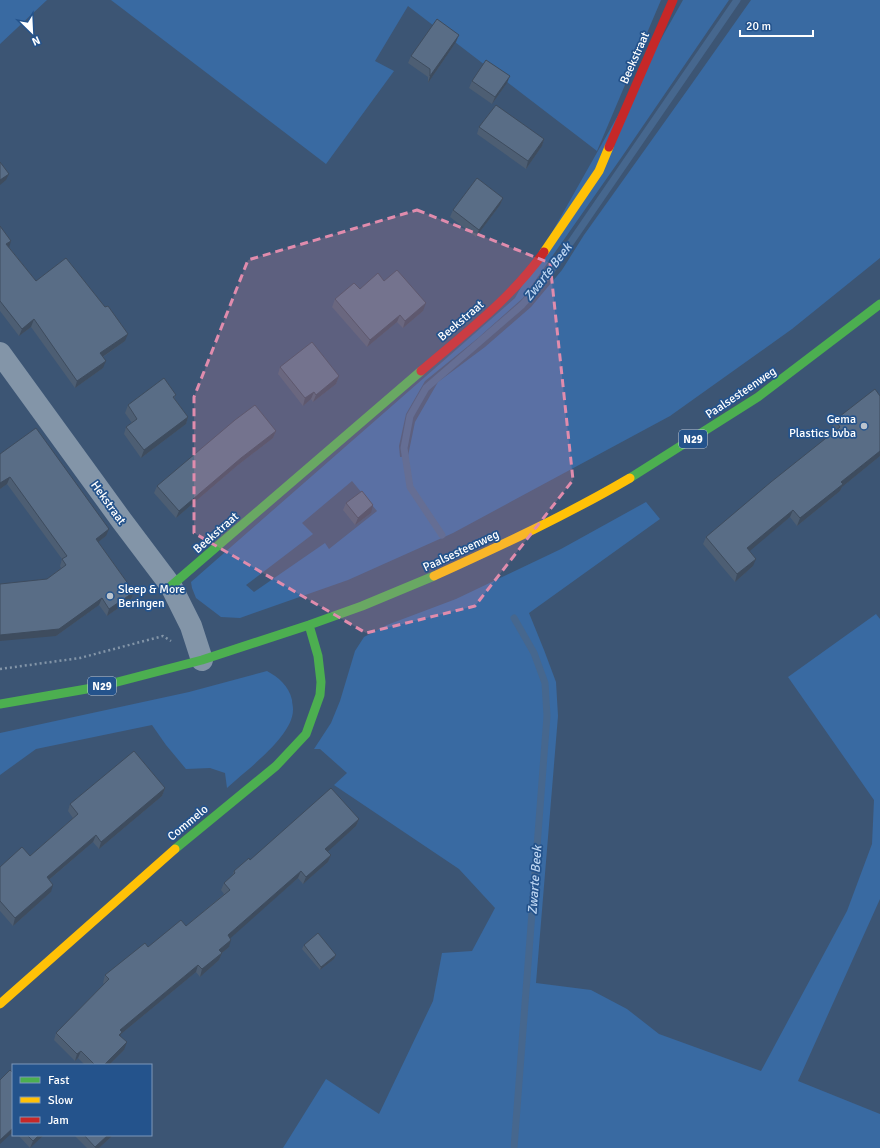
<svg xmlns="http://www.w3.org/2000/svg" width="880" height="1148" font-family="Signika,sans-serif">
<rect width="100%" height="100%" fill="#3c5574"/>
<!-- green -->
<path fill="#396aa2" fill-rule="evenodd" d="M 0,0 L 47,0 L 0,44 Z
M 111,0 L 661,0 L 597,151 L 408,6 L 375,61 L 394,71 L 326,164 Z
M 683,0 L 729,0 L 621,158 L 523,298 L 478,338 L 425,381 L 406,414 L 399,446 L 400,457 L 408,456 L 415,422 L 438,382 L 485,347 L 531,307 L 562,270 L 584,235 L 691,85 L 751,0 L 880,0 L 880,258 L 792,329 L 670,416 L 453,533 L 348,580 L 240,618 L 221,617 L 196,598 L 192,588 L 191,582 L 515,298 ZM 352,481 L 377,511 L 329,549 L 325,543 L 254,592 L 246,585 L 313,534 L 302,523 Z
M 646,502 L 660,519 L 529,613 L 544,650 L 556,682 L 558,716 L 536,983 L 591,990 L 627,1009 L 659,1034 L 761,1071 L 847,911 L 872,844 L 874,800 L 788,677 L 876,614 L 880,619 L 880,899 L 798,1081 L 880,1114 L 880,1148 L 283,1148 L 326,1079 L 379,1114 L 433,1001 L 442,953 L 472,951 L 495,908 L 459,869 L 334,785 L 347,773 L 320,749 L 314,749 L 331,723 L 340,701 L 355,651 L 364,637 L 387,625 L 456,599 L 561,549 Z
M 267,671 C 278,677 289,686 292,700 C 292,703 293,706 293,709 C 294,736 246,770 227,788 L 225,773 L 210,768 L 186,769 L 166,745 L 152,725 L 36,749 L 0,775 L 0,733 L 189,692 Z"/>
<g fill="none" stroke-linecap="round" stroke-linejoin="round">
<!-- stream -->
<path stroke="#46678e" stroke-width="7" d="M 442,535 L 410,487 L 404,448 L 410,416 L 426,388 L 522,305 L 547,277 L 737,0
M 514,618 L 534,653 L 545,683 L 547,716 L 514,1148"/>
<!-- path -->
<path stroke="#8395a8" stroke-width="2.5" stroke-dasharray="2 3" stroke-linecap="butt" d="M 0,669 L 80,658 L 163,636 L 171,641"/>
<!-- street -->
<path stroke="#8395a8" stroke-width="22" d="M 0,353 L 122,521 L 171,586 L 191,626 L 202,660"/>
<!-- fast -->
<path stroke="#4caf50" stroke-width="9" d="M 630,478 L 758,397 L 880,304
M 171,586 L 421,371
M 0,704 L 98,687 L 202,660 L 309,625 L 362,606 L 434,576
M 175,849 L 276,766 L 306,734 L 320,695 L 321,682 L 318,656 L 309,625"/>
<!-- slow -->
<path stroke="#ffc107" stroke-width="9" d="M 544,252 L 599,171 L 609,147
M 434,576 C 500,546 567,515 630,478
M 0,1004 L 175,849"/>
<!-- jam -->
<path stroke="#c62828" stroke-width="9" d="M 609,147 L 673,0
M 421,371 C 464,334 511,299 544,252"/>
</g>
<!-- wall -->
<path fill="#4d5e73" d="M 456,42 L 428,83 L 428,77 L 408,63 L 411,56 Z
M 472,81 L 507,83 L 492,104 L 469,88 Z
M 479,127 L 544,139 L 542,146 L 526,169 L 477,134 Z
M 503,198 L 500,205 L 476,237 L 450,217 L 453,210 Z
M 0,226 L 9,247 L 36,281 L 125,341 L 103,357 L 103,368 L 75,388 L 31,327 L 19,336 L 0,311 Z
M 384,281 L 423,311 L 403,328 L 397,322 L 367,347 L 332,307 L 335,299 L 360,289 Z
M 280,367 L 339,376 L 336,384 L 313,402 L 311,399 L 303,406 L 278,374 Z
M 176,395 L 174,398 L 188,417 L 186,424 L 141,458 L 124,434 L 126,427 L 132,423 L 125,413 L 128,405 Z
M 880,396 L 880,456 L 842,487 L 840,491 L 797,526 L 790,517 L 749,551 L 753,566 L 735,582 L 703,544 L 706,537 L 835,431 L 832,428 L 835,420 Z
M 276,431 L 273,438 L 238,465 L 176,518 L 154,493 L 157,486 Z
M 0,454 L 106,536 L 98,542 L 134,592 L 131,599 L 107,616 L 99,605 L 56,636 L 47,579 L 61,568 L 60,566 L 62,559 L 7,484 L 0,489 Z
M 346,503 L 371,513 L 355,525 L 343,510 Z
M 165,788 L 162,796 L 99,849 L 93,842 L 49,880 L 51,892 L 13,926 L 0,911 L 0,867 L 30,856 L 73,818 L 68,811 L 70,804 Z
M 359,819 L 356,826 L 328,851 L 331,855 L 328,862 L 303,884 L 298,878 L 230,938 L 229,947 L 222,953 L 219,960 L 200,977 L 196,972 L 121,1034 L 120,1036 L 124,1050 L 109,1065 L 85,1065 L 78,1058 L 75,1061 L 54,1040 L 56,1033 L 104,984 L 103,983 L 105,975 L 148,947 L 186,926 L 224,894 L 221,890 L 224,883 L 232,876 L 234,871 L 250,860 Z
M 304,945 L 336,955 L 334,959 L 320,970 L 302,949 Z
M 18,1135 L 44,1135 L 30,1148 Z
M 74,1135 L 112,1135 L 111,1137 L 99,1148 L 87,1148 Z"/>
<!-- shaded-wall -->
<path fill="#3e4c5e" d="M 459,35 L 456,42 L 428,83 L 430,76 Z
M 510,76 L 507,83 L 492,104 L 495,97 Z
M 544,139 L 542,146 L 526,169 L 528,161 Z
M 9,174 L 6,180 L 0,185 L 0,180 Z
M 503,198 L 500,205 L 476,237 L 479,230 Z
M 11,241 L 9,248 L 6,244 Z
M 426,303 L 423,311 L 403,328 L 405,321 Z
M 400,315 L 397,322 L 367,347 L 370,340 Z
M 34,319 L 31,327 L 19,336 L 22,329 Z
M 128,334 L 125,341 L 98,360 L 100,353 Z
M 106,361 L 103,368 L 75,388 L 77,381 Z
M 339,376 L 336,384 L 313,402 L 316,395 Z
M 314,392 L 311,399 L 303,406 L 305,398 Z
M 188,417 L 186,424 L 141,458 L 144,450 Z
M 276,431 L 273,438 L 238,465 L 176,518 L 179,511 L 241,458 Z
M 880,451 L 880,456 L 842,487 L 840,491 L 797,526 L 800,518 L 841,482 Z
M 10,477 L 7,484 L 0,489 L 0,483 Z
M 373,505 L 371,513 L 355,525 L 358,518 Z
M 793,510 L 790,517 L 744,556 L 747,548 Z
M 109,529 L 106,536 L 93,546 L 96,539 Z
M 756,559 L 753,566 L 735,582 L 737,574 Z
M 134,592 L 131,599 L 107,616 L 109,609 Z
M 102,598 L 99,605 L 56,636 L 0,641 L 0,635 Z
M 165,788 L 162,796 L 99,849 L 101,842 Z
M 359,819 L 356,826 L 323,856 L 325,849 Z
M 96,835 L 93,842 L 44,884 L 47,877 Z
M 331,855 L 328,862 L 303,884 L 306,877 Z
M 301,871 L 298,878 L 225,943 L 228,935 Z
M 53,885 L 51,892 L 13,926 L 15,918 Z
M 231,940 L 229,947 L 217,957 L 219,950 Z
M 222,953 L 219,960 L 200,977 L 202,969 Z
M 336,955 L 334,959 L 320,970 L 321,967 Z
M 198,965 L 196,972 L 121,1034 L 119,1039 L 120,1030 Z
M 127,1042 L 124,1050 L 109,1065 L 104,1065 Z
M 81,1051 L 78,1058 L 75,1061 L 77,1054 Z
M 13,1128 L 13,1132 L 0,1144 L 0,1140 Z
M 39,1135 L 44,1135 L 30,1148 L 33,1141 Z
M 108,1135 L 112,1135 L 111,1137 L 99,1148 L 95,1148 L 95,1147 Z"/>
<!-- building -->
<path fill="#596d86" stroke="#3e4c5e" d="M 437,19 L 459,35 L 430,76 L 430,69 L 411,56 Z
M 486,60 L 510,76 L 495,97 L 472,81 Z
M 496,105 L 544,139 L 528,161 L 479,127 Z
M 0,162 L 9,174 L 0,180 Z
M 477,178 L 503,198 L 479,230 L 453,210 Z
M 0,226 L 11,241 L 6,244 L 36,281 L 66,258 L 105,307 L 108,306 L 128,334 L 100,353 L 106,361 L 77,381 L 34,319 L 22,329 L 0,301 Z
M 397,270 L 426,303 L 405,321 L 400,315 L 370,340 L 335,299 L 354,283 L 360,289 L 378,273 L 384,281 Z
M 312,342 L 339,376 L 316,395 L 314,392 L 305,398 L 280,367 Z
M 164,378 L 176,395 L 173,397 L 188,417 L 144,450 L 126,427 L 137,419 L 128,405 Z
M 875,389 L 880,396 L 880,451 L 841,482 L 843,484 L 800,518 L 793,510 L 747,548 L 756,559 L 737,574 L 706,537 L 771,482 L 840,427 L 835,420 Z
M 255,405 L 276,431 L 241,458 L 179,511 L 157,486 L 235,420 Z
M 36,428 L 109,529 L 96,539 L 134,592 L 109,609 L 102,598 L 59,629 L 0,635 L 0,584 L 47,579 L 66,565 L 62,559 L 67,556 L 10,477 L 0,483 L 0,454 Z
M 362,491 L 373,505 L 358,518 L 346,503 Z
M 134,751 L 165,788 L 101,842 L 96,835 L 47,877 L 53,885 L 15,918 L 0,901 L 0,867 L 22,847 L 30,856 L 78,814 L 70,804 Z
M 331,788 L 359,819 L 325,849 L 331,855 L 306,877 L 301,871 L 228,935 L 231,940 L 219,950 L 222,953 L 202,969 L 198,965 L 120,1030 L 122,1032 L 119,1035 L 127,1042 L 104,1065 L 95,1065 L 81,1051 L 77,1054 L 56,1033 L 109,979 L 105,975 L 145,943 L 148,947 L 181,920 L 186,926 L 230,890 L 224,883 L 235,873 L 234,871 L 249,858 L 250,860 Z
M 318,933 L 336,955 L 321,967 L 304,945 Z
M 10,1070 L 13,1073 L 13,1128 L 0,1140 L 0,1080 Z
M 27,1135 L 39,1135 L 33,1141 Z
M 84,1135 L 108,1135 L 95,1147 Z"/>
<!-- marked area -->
<path fill="#e08cad" fill-opacity="0.2" stroke="#e08cad" stroke-width="3" stroke-dasharray="8 5" stroke-linejoin="round" d="M 417,210 L 550,263 L 573,480 L 475,606 L 366,633 L 194,533 L 194,397 L 248,260 Z"/>
<!-- markers -->
<g fill="#bbc4ce" stroke="#24538c" stroke-width="1.5">
<circle cx="864" cy="426" r="4"/>
<circle cx="110" cy="596" r="4"/>
</g>
<g text-anchor="middle" dominant-baseline="central" stroke-width="3.5" stroke-linejoin="round" paint-order="stroke">
<!-- shield labels -->
<g fill="#24538c" stroke="#bdcbdc" stroke-width="1">
<rect x="679" y="430" width="28" height="18" rx="3"/>
<rect x="88" y="677" width="28" height="18" rx="3"/>
</g>
<g font-size="11" font-weight="bold" fill="#fff">
<text x="693" y="439">N29</text>
<text x="102" y="686">N29</text>
</g>
<!-- street labels -->
<g font-size="12" fill="#fff" stroke="#24538c">
<text transform="translate(635 58) rotate(-66)">Beekstraat</text>
<text transform="translate(461 321) rotate(-40)">Beekstraat</text>
<text transform="translate(741 393) rotate(-34)">Paalsesteenweg</text>
<text transform="translate(108 503) rotate(54)">Hekstraat</text>
<text transform="translate(216 533) rotate(-41)">Beekstraat</text>
<text transform="translate(461 551) rotate(-25)">Paalsesteenweg</text>
<text transform="translate(188 823) rotate(-40)">Commelo</text>
</g>
<!-- poi labels -->
<g font-size="12" fill="#fff" stroke="#24538c" text-anchor="end">
<text x="856" y="419">Gema<tspan x="856" dy="14">Plastics bvba</tspan></text>
<text x="118" y="589" text-anchor="start">Sleep &amp; More<tspan x="118" dy="14">Beringen</tspan></text>
</g>
<!-- water labels -->
<g font-size="13" font-style="italic" fill="#bed6f2" stroke="#24538c">
<text transform="translate(548 272) rotate(-52)">Zwarte Beek</text>
<text transform="translate(535 880) rotate(-86)">Zwarte Beek</text>
</g>
</g>
<!-- legend -->
<rect x="12" y="1064" width="140" height="72" fill="#24538c" stroke="#7c98ba"/>
<rect x="20" y="1077" width="20" height="6" fill="#4caf50" stroke="#7c98ba"/>
<text x="48" y="1084" font-size="12" fill="#ffffff">Fast</text>
<rect x="20" y="1097" width="20" height="6" fill="#ffc107" stroke="#7c98ba"/>
<text x="48" y="1104" font-size="12" fill="#ffffff">Slow</text>
<rect x="20" y="1117" width="20" height="6" fill="#c62828" stroke="#7c98ba"/>
<text x="48" y="1124" font-size="12" fill="#ffffff">Jam</text>
<!-- north arrow -->
<g transform="translate(32 32) rotate(156)" stroke="#24538c" stroke-width="3" paint-order="stroke">
<path d="M0-3L7 15L0 10L-7 15Z" fill="#ffffff"/>
<text y="-6" font-size="11" font-weight="bold" text-anchor="middle" fill="#ffffff">N</text>
</g>
<!-- scale -->
<path d="M740 30v6h73v-6" fill="none" stroke="#ffffff" stroke-width="2"/>
<text x="746" y="30" font-size="12" fill="#ffffff" stroke="#24538c" stroke-width="3" paint-order="stroke">20 m</text>
</svg>
